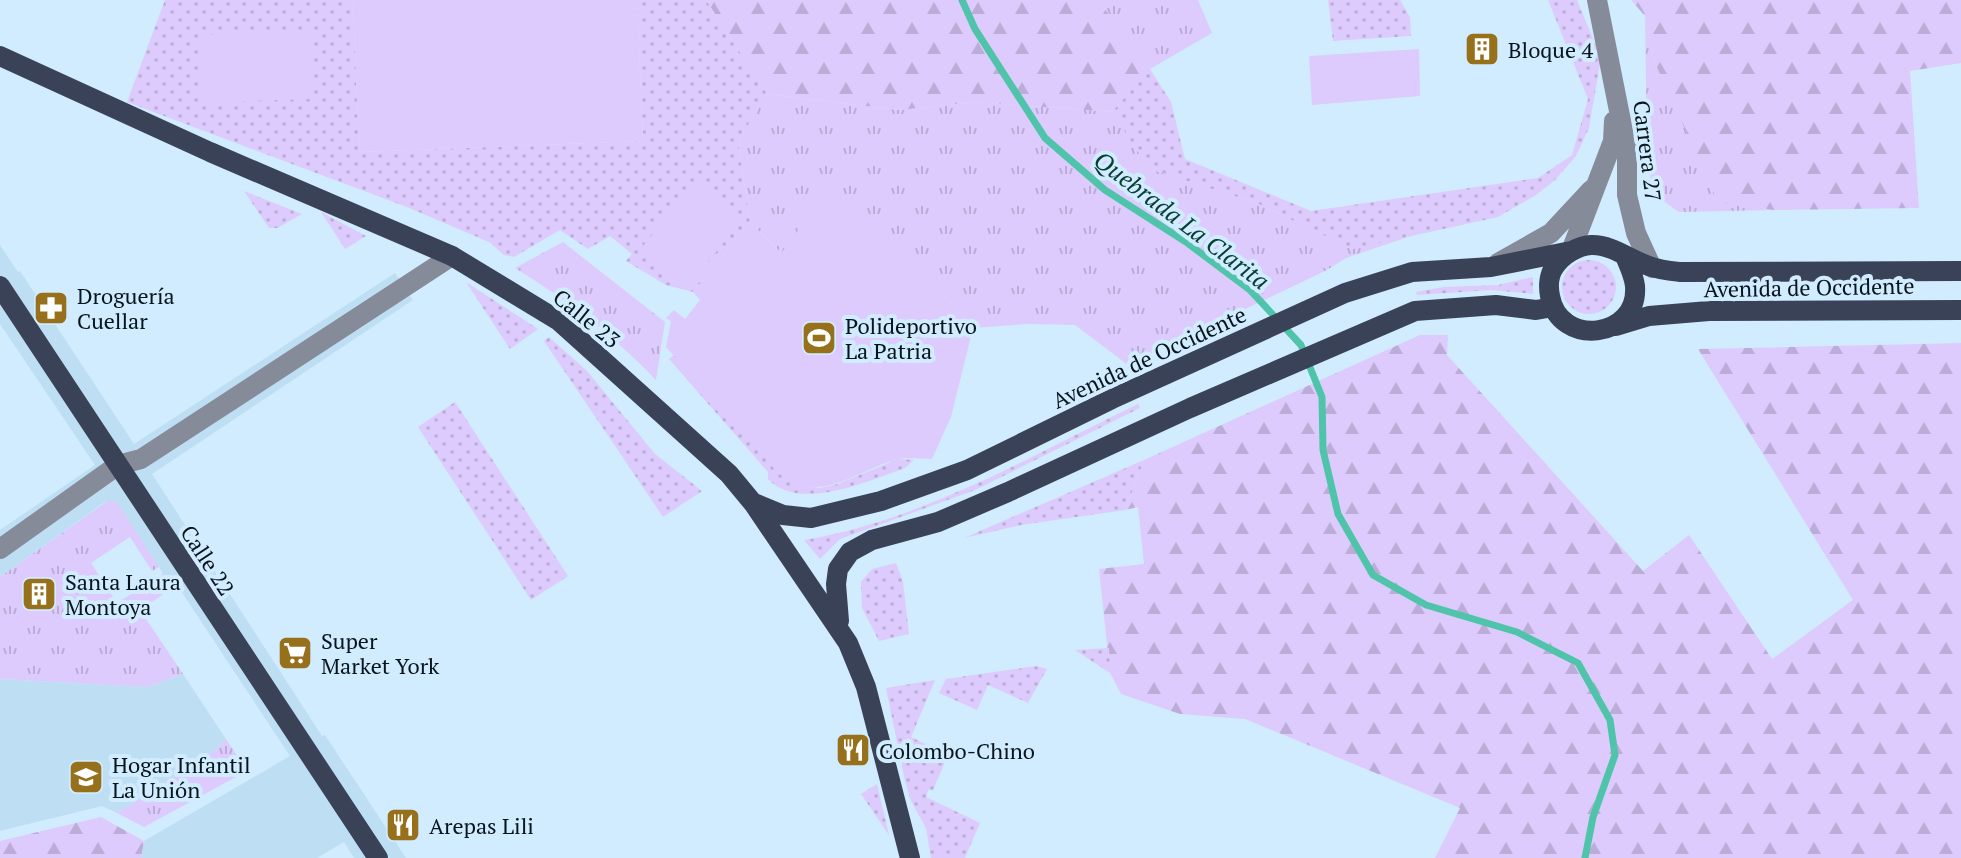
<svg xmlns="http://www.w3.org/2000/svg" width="1961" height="858" font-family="'PT Serif',serif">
<defs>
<pattern id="grass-tufts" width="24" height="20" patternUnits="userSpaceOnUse" patternTransform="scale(2)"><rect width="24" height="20" fill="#dccbfc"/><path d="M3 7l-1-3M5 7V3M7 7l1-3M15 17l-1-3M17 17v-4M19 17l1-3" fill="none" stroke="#bbadd7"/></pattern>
<pattern id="forest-firs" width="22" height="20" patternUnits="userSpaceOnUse" patternTransform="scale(2)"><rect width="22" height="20" fill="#dccbfc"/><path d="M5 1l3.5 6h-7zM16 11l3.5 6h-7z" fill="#bbadd7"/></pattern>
<pattern id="park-dots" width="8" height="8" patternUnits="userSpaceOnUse" patternTransform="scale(2)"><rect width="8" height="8" fill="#dccbfc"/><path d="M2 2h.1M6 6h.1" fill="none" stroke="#bbadd7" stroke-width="1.8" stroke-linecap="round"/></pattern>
</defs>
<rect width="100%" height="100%" fill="#d1ecff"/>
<!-- built -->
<path fill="#bedef4" d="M 0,245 L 18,272 L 20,271 L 134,444 L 395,273 L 413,300 L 152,474 L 322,736 L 325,735 L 406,858 L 354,858 L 344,842 L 317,858 L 141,858 L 144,841 L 290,756 L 177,585 L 171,589 L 159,567 L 105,502 L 0,577 L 0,530 L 95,465 L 0,324 Z
M 183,674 L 226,739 L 217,749 L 117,813 L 102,806 L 0,831 L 0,679 L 147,687 Z"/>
<!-- grass -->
<path fill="url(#grass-tufts)" d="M 1098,0 L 1198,0 L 1212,33 L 1150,69 Z
M 1645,16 L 1654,61 L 1718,201 L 1774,210 L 1679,212 L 1663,201 L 1651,183 L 1647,149 Z
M 767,94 L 899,110 L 976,102 L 1112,112 L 1150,169 L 1257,203 L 1352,249 L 1414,235 L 1346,258 L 1327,270 L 1128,365 L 1075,325 L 1027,324 L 973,328 L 937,288 L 781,253 L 750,222 L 738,141 Z
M 563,242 L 665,322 L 656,380 C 614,336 567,300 515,268 Z
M 116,501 L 159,567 L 152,571 L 130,537 L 91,563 L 117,603 L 163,574 L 171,589 L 140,610 L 183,674 L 147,687 L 0,679 L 0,577 L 106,502 Z
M 226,739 L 247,771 L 144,827 L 117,813 L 217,749 Z"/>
<!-- forest -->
<path fill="url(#forest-firs)" d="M 706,0 L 1098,0 L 1150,69 L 1112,112 L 976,102 L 899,110 L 767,94 Z
M 1631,0 L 1961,0 L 1961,63 L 1910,71 L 1919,208 L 1774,210 L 1718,202 L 1654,61 L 1645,16 Z
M 1420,335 L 1448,335 L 1447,355 L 1643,571 L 1689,535 L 1772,659 L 1853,600 L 1698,349 L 1961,343 L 1961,858 L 1435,858 L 1460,808 L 1245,719 L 1180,714 L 1121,694 L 1110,673 L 1099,569 L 1144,564 L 1138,507 L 1125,510 L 1144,460 Z
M 101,817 L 144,841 L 141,858 L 0,858 L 0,841 Z"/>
<!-- park -->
<path fill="url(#park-dots)" d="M 165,0 L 353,0 L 359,152 L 643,141 L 637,0 L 706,0 L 767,94 L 738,141 L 750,222 L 693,292 L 666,285 L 626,261 L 632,254 L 610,236 L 588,249 L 560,230 L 514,257 L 504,255 L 489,242 L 407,207 L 127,102 Z
M 1328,0 L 1400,0 L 1410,17 L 1411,36 L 1333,41 Z
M 1548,0 L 1577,0 L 1601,58 L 1589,128 L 1576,156 L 1555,180 L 1536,195 L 1498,217 L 1352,249 L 1257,203 L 1149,169 L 1112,112 L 1150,69 L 1171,102 L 1185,159 L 1311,211 L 1538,178 L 1572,155 L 1588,99 Z
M 244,191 L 302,214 L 277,228 L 269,228 Z
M 321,212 L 366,236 L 345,249 Z
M1562 287a27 27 0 1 1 54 0a27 27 0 1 1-54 0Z
M 1533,277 L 1533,294 L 1492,290 L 1417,295 L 1416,292 L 1444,287 L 1498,285 Z
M 466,282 L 538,329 L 510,349 Z
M 549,337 L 587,371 L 655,454 L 702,491 L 663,517 L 544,341 Z
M 674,355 L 739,427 L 805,486 L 820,488 L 838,484 L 898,459 L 914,460 L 905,468 C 870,480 799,513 768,479 L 768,472 L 669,359 Z
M 455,402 L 568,576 L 531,600 L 418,427 Z
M 1138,404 L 1140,408 L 975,490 L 840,539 L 820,559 L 804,540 C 921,521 1033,455 1138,404 Z
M 1144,460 L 1125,510 L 1021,525 L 964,538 Z
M 896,563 L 903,582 L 909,634 L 879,641 L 862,608 L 861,582 L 872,569 Z
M 1109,648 L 1110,673 L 1075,650 Z
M 1036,666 L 1047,669 L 1028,703 L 988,685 L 977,710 L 939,693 L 946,679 Z
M 935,680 L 911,737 L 948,755 L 933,790 L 928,790 L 926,797 L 980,823 L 965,858 L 931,858 L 926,828 L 911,801 L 905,781 L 886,688 Z
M 877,784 L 889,835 L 861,794 Z"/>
<!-- pitch -->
<path fill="#dccbfc" d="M 353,0 L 637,0 L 643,141 L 359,152 Z
M 311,31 L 314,99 L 200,103 L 198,35 Z
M 1419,49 L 1420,96 L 1312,105 L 1309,56 Z
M 695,180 L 743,218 L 687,289 L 639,251 Z
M 822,199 L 937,288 L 973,328 L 951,417 L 932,459 C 920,459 905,457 895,460 C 853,472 820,506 778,473 L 666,347 L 671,321 L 666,318 L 674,310 L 685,319 L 700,300 L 693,292 L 750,222 L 781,253 Z"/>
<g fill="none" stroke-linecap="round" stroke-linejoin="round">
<!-- stream -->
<path stroke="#50c4aa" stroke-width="7" d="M 962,0 L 975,29 L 1045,138 L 1105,190 L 1186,242 L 1250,290 L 1301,345 L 1322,397 L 1323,450 L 1338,514 L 1373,575 L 1426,605 L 1517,632 L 1578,663 L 1610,720 L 1615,755 L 1593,817 L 1585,858"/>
<!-- minor -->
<path stroke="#868b99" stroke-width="20" d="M 1597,0 L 1627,151 L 1627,195 L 1636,233 L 1652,268
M 1571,251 L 1613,141 L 1614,121
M 1498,263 L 1551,233 L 1591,190
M 0,549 L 118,465 L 141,459 L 452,256"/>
<!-- major -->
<path stroke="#3a4258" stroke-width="20" d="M 0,56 L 210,152 L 452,256 L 559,321 L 729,474 L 753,503 L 848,643 L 866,687 L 910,858
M 1625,256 C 1629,266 1634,276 1635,286 C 1639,339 1559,348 1550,296 C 1548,286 1549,274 1555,266 C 1563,255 1577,246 1591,245 C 1611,244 1631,260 1649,266 C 1659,270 1670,271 1680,272 L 1961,271
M 0,286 L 378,858
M 1616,326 L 1649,316 L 1709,311 L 1961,310
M 754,503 L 783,515 L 811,518 L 881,501 L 967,470 L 1112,399 L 1345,293 L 1412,272 L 1491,267 L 1571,251
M 839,621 L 836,584 L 838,569 L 850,552 L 872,540 L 938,522 L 1008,492 L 1190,408 L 1415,311 L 1496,305 L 1536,310 L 1553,307"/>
</g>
<!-- icons -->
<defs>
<g id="building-square" transform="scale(1.8)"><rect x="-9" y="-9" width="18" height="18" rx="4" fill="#96701a" stroke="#d1ecff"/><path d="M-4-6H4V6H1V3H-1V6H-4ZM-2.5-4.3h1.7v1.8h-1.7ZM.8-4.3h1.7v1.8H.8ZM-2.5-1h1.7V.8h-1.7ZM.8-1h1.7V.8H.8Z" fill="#fff"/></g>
<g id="pharmacy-square" transform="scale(1.8)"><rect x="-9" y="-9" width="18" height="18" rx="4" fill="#96701a" stroke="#d1ecff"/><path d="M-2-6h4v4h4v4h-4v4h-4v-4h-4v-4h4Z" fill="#fff"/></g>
<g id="stadium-square" transform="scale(1.8)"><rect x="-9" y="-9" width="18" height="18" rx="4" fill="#96701a" stroke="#d1ecff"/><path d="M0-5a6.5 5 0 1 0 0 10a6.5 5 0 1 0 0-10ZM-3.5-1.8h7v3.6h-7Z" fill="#fff"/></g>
<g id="supermarket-square" transform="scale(1.8)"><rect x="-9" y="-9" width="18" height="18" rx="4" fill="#96701a" stroke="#d1ecff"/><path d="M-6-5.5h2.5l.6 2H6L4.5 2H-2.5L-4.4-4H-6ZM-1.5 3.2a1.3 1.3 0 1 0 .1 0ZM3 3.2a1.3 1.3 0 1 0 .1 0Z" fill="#fff"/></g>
<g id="restaurant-square" transform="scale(1.8)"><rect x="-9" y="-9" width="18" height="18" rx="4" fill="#96701a" stroke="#d1ecff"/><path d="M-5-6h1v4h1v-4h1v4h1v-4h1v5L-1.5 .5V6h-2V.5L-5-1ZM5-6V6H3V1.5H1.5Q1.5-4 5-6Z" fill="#fff"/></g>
<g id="school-square" transform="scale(1.8)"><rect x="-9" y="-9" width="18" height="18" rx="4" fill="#96701a" stroke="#d1ecff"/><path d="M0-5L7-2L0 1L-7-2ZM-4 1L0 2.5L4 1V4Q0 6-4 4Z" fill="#fff"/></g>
</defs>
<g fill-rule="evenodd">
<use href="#building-square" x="1482" y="49"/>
<use href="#pharmacy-square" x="51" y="308"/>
<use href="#stadium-square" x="819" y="338"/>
<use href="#building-square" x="39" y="594"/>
<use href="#supermarket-square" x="295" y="653"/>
<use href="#restaurant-square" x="853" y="750"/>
<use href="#school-square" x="86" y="777"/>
<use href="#restaurant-square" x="403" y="825"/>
</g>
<g text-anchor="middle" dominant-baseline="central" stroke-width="8" stroke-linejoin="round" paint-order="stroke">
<!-- poi labels -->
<g font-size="22" fill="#08151c" stroke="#d1ecff" text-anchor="start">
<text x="1508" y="49">Bloque 4</text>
<text x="77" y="295">Droguería<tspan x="77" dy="25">Cuellar</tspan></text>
<text x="845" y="325">Polideportivo<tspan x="845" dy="25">La Patria</tspan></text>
<text x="65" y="581">Santa Laura<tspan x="65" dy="25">Montoya</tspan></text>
<text x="321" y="640">Super<tspan x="321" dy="25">Market York</tspan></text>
<text x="879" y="750">Colombo-Chino</text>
<text x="112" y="764">Hogar Infantil<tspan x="112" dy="25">La Unión</tspan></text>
<text x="429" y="825">Arepas Lili</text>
</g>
<!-- street labels -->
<g font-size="22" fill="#08151c" stroke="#d1ecff">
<text transform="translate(1648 151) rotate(83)">Carrera 27</text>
<text transform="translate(1809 287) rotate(-1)">Avenida de Occidente</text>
<text transform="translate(587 318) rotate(39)">Calle 23</text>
<text transform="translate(1149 357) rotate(-25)">Avenida de Occidente</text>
<text transform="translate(208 560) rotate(57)">Calle 22</text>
</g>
<!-- water labels -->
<g font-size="24" font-style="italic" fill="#073d33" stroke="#d1ecff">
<text transform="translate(1182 220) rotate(37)">Quebrada La Clarita</text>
</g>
</g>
</svg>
